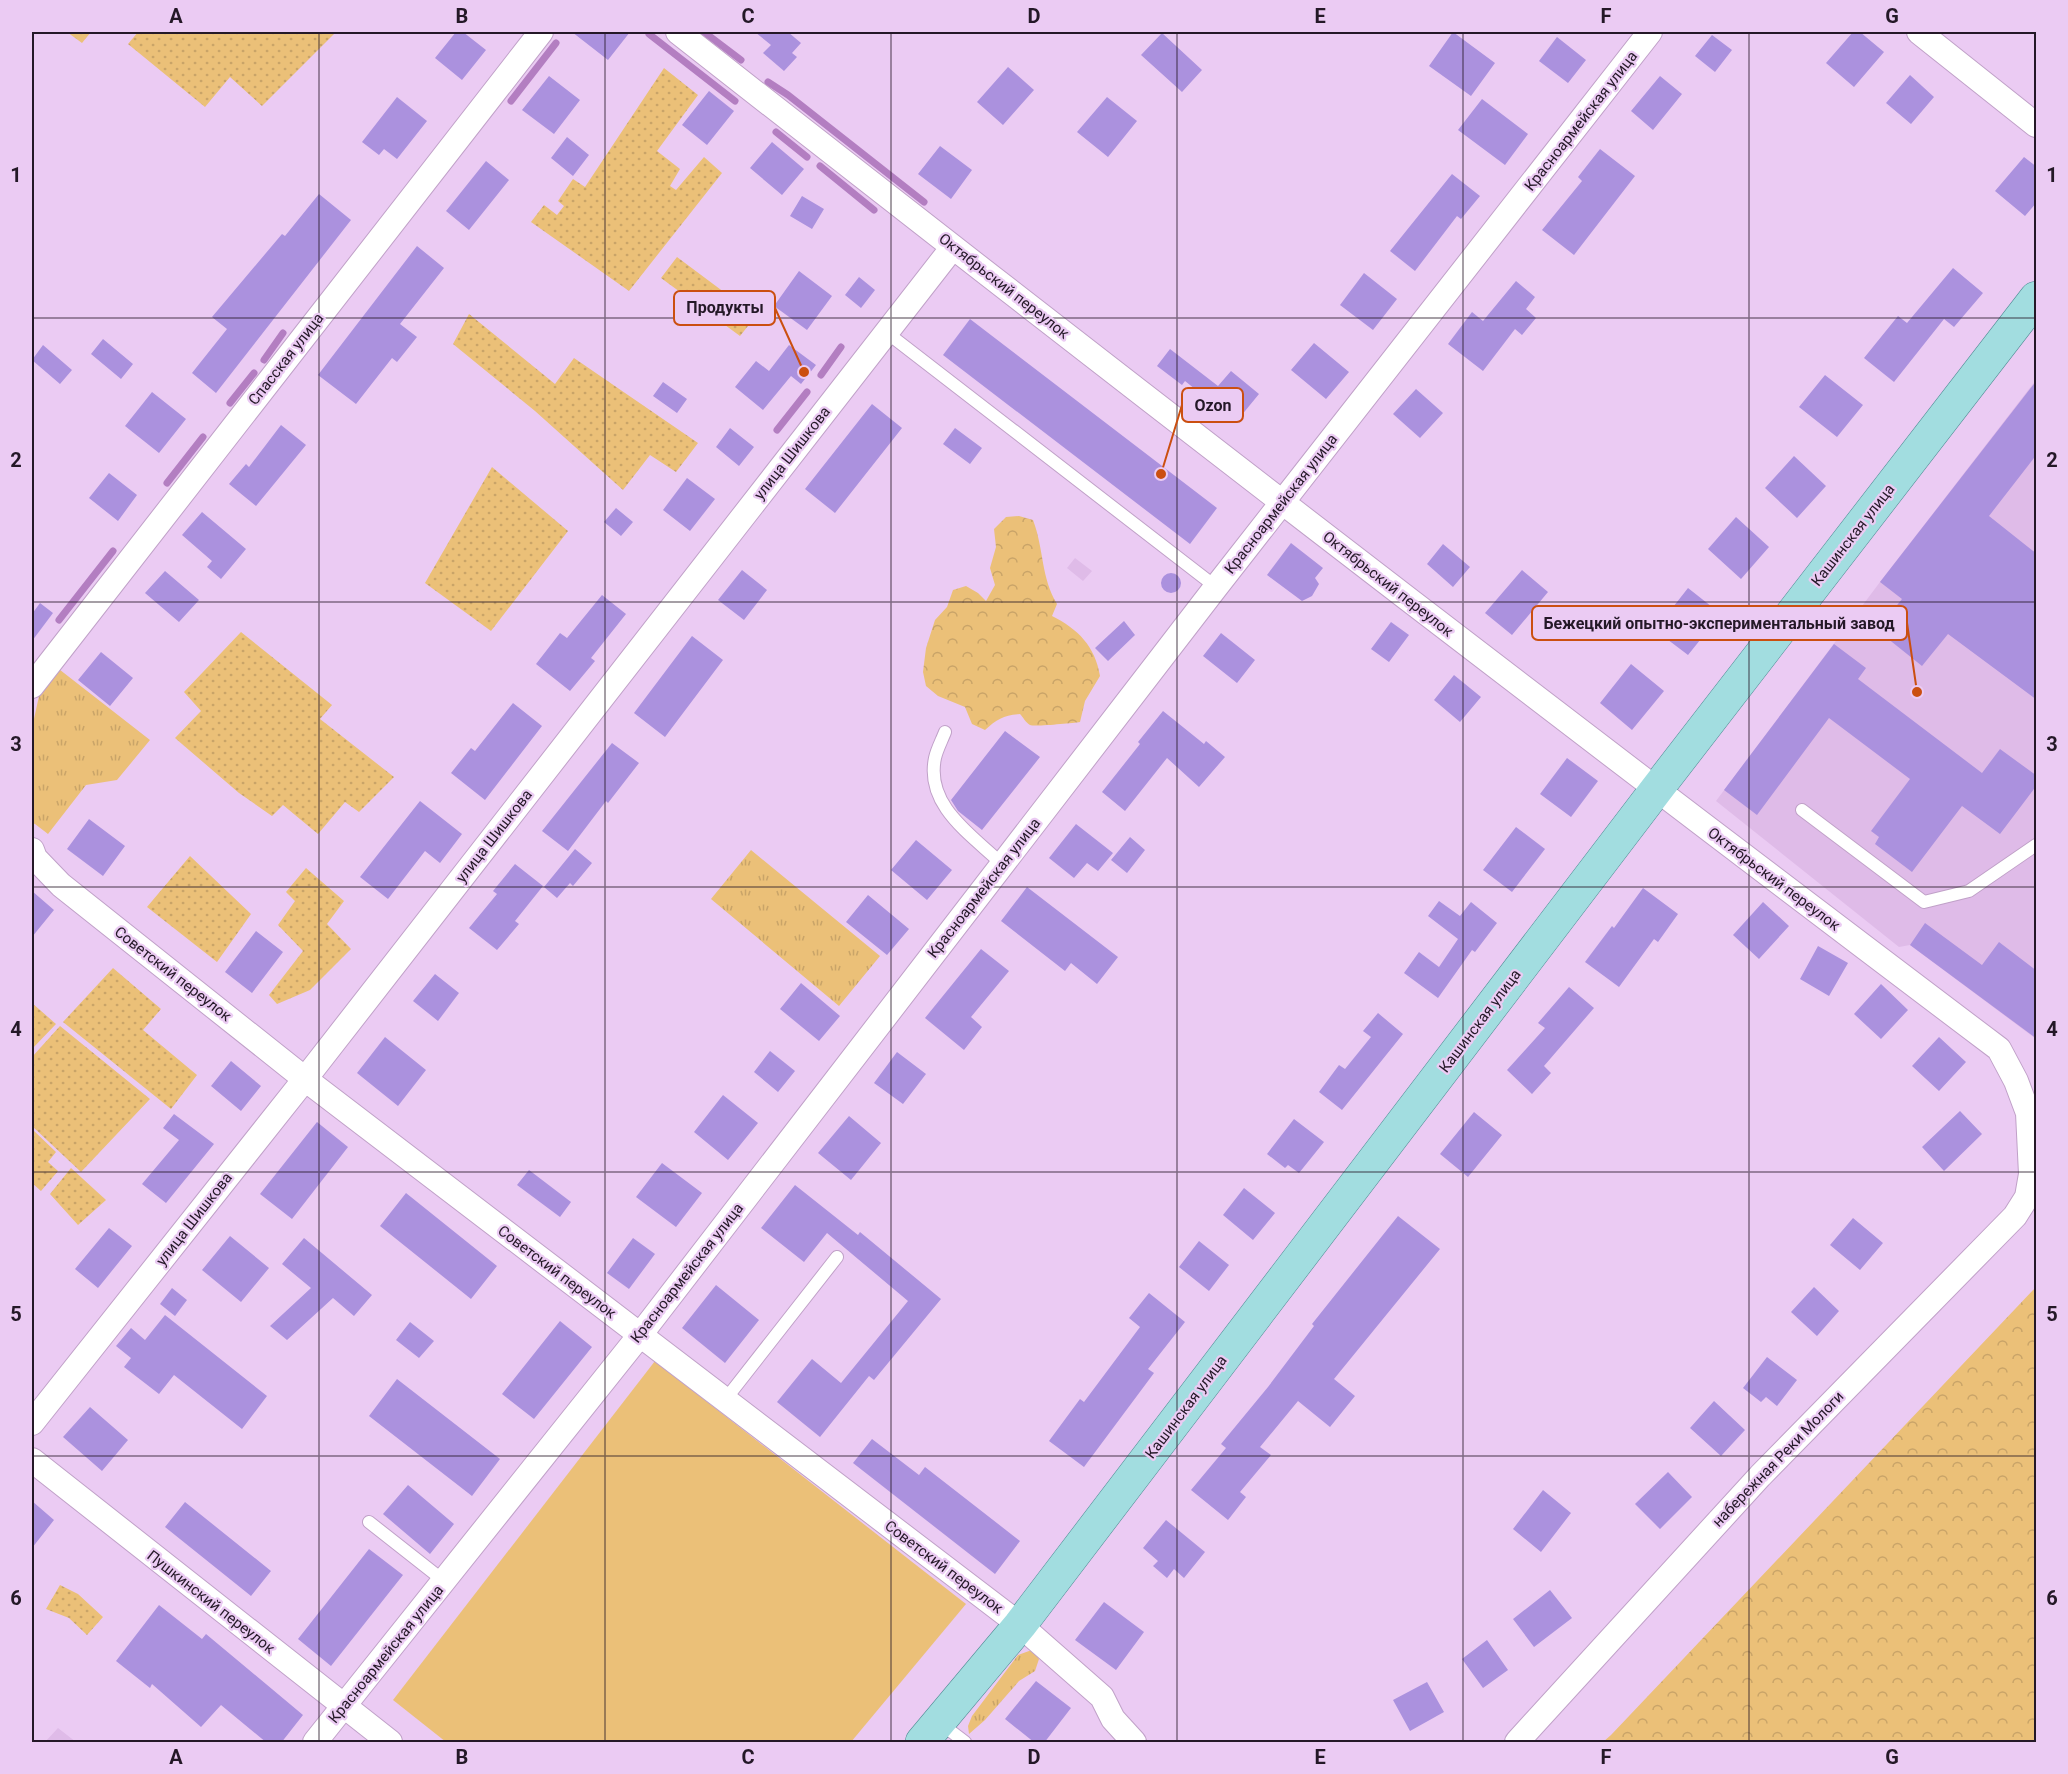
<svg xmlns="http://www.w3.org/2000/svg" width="2068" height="1774" font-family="Roboto,sans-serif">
<defs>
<pattern id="grass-tufts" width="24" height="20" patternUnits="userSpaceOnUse" patternTransform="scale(1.5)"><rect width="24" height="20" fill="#ebc078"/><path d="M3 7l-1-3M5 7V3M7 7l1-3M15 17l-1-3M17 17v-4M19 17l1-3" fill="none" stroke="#c9a468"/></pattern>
<pattern id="forest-crowns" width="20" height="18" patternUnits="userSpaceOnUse" patternTransform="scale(1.5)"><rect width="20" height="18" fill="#ebc078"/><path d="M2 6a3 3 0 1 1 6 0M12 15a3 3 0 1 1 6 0" fill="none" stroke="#c9a468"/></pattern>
<pattern id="garden-dots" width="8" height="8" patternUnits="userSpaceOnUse" patternTransform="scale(1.5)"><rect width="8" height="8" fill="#ebc078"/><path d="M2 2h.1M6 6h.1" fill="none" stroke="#c9a468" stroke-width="1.8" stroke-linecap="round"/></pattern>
</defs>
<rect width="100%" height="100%" fill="#ebcbf3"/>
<!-- built -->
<path fill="#dfbbe8" d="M 2036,380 L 2036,1039 L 1910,945 L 1899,947 L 1716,801 L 1880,582 Z
M 1075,558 L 1092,571 L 1083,581 L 1067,568 Z
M 58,1728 L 76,1742 L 45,1742 Z"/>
<!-- grass -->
<path fill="url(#grass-tufts)" d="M 55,666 L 150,740 L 117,780 L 86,785 L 48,834 L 35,824 L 32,823 L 32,728 L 39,696 Z
M 751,850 L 880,956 L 839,1006 L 711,899 Z
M 1029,1651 L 1034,1651 L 1039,1659 L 1035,1671 L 1019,1681 L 985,1720 L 969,1734 L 968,1726 L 972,1716 L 1018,1655 Z"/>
<!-- forest -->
<path fill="url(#forest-crowns)" d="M 1019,516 L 1033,520 C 1044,549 1041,578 1057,604 L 1052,616 C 1078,629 1095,646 1100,676 L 1085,701 L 1080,722 C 1072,723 1035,727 1030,725 C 1026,723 1023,717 1020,714 C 1004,715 997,719 985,730 L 972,724 L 965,707 L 938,696 L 926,686 L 923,672 L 926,648 L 935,620 L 947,607 L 953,590 L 966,586 L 978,593 L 986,601 L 995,585 L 990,568 L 996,547 L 994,529 L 1006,517 Z
M 2036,1287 L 2036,1742 L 1603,1742 L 1611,1735 Z"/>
<!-- garden -->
<path fill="url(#garden-dots)" d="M 67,32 L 91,32 L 82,43 Z
M 138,32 L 336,32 L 262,106 L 230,77 L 205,107 L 128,44 Z
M 664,68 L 698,95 L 657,151 L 680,169 L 670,186 L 676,190 L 704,157 L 722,173 L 629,291 L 531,222 L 544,205 L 557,215 L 564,206 L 558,201 L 573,179 L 585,187 Z
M 677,257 L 756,316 L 740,336 L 661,278 Z
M 469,314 L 555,384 L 574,358 L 698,443 L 676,472 L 650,455 L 623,490 L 535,411 L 453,344 Z
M 492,467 L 568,531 L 491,631 L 425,583 Z
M 241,632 L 332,705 L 320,719 L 394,777 L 359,812 L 345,802 L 318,834 L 283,805 L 272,816 L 239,793 L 175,738 L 201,711 L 184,692 Z
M 190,856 L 251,914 L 217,962 L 147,907 Z
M 306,868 L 344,901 L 327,924 L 351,949 L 310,990 L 277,1004 L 269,995 L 303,951 L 278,925 L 295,901 L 286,892 Z
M 113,968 L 161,1009 L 143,1030 L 197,1075 L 171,1109 L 63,1022 Z
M 32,1003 L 56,1024 L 32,1049 Z
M 60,1026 L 150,1099 L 81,1172 L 32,1126 L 32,1057 Z
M 32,1129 L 56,1152 L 48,1162 L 58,1171 L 41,1191 L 32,1183 Z
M 71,1168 L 106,1200 L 78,1225 L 50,1194 Z
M 60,1585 L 78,1594 L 103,1617 L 87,1635 L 69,1618 L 46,1609 Z"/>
<!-- pitch -->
<path fill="#ebc078" d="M 655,1361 L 966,1604 L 851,1742 L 446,1742 L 393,1700 Z"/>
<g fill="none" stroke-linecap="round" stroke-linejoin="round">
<!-- stream -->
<path stroke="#b37ec1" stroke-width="7" d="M 704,32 L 741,60
M 649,34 L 735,101
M 768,82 L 788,95 L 924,202
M 511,101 L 556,43
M 776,132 L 807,157
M 820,166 L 874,210
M 264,360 L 283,333
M 821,375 L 841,347
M 230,403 L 254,373
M 777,430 L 807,392
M 167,483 L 203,437
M 59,620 L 113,551"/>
</g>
<!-- building -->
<path fill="#ab91de" d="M 456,32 L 463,32 L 486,50 L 462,80 L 435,58 Z
M 572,32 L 630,32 L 608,60 Z
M 755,32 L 788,32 L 801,43 L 792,53 L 797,57 L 784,71 L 763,53 L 771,45 Z
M 1453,32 L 1495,63 L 1471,96 L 1429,66 Z
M 1853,32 L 1860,32 L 1884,52 L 1854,87 L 1826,63 Z
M 1162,33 L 1202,70 L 1182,92 L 1141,55 Z
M 1712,35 L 1732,50 L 1715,72 L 1695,56 Z
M 1557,37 L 1586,60 L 1568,83 L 1539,61 Z
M 1008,67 L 1034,90 L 1003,125 L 977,102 Z
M 1910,75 L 1934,97 L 1911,124 L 1886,103 Z
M 549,76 L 580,100 L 554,134 L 522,110 Z
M 1660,76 L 1682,94 L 1653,130 L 1631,111 Z
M 709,91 L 734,111 L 707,145 L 682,125 Z
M 397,97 L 427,121 L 397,159 L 384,149 L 379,155 L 362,142 Z
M 1107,97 L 1137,121 L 1108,157 L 1077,132 Z
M 1482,99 L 1528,134 L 1505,165 L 1458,130 Z
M 567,137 L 589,155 L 573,176 L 551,158 Z
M 772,142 L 804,169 L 782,195 L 750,168 Z
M 940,146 L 972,170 L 951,199 L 918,174 Z
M 1600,149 L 1635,176 L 1574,255 L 1542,230 L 1582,181 L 1578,177 Z
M 2024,157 L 2037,167 L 2037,202 L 2025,216 L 1995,191 Z
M 486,161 L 509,180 L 469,230 L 446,211 Z
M 1452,174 L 1480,196 L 1461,219 L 1457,216 L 1415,271 L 1390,251 Z
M 319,194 L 351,220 L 216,393 L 192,373 L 227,329 L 212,317 L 282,234 L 285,236 Z
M 802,196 L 824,209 L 812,229 L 790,216 Z
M 417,246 L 444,268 L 400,324 L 417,337 L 397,362 L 392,358 L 356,404 L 318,375 Z
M 1953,268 L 1983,293 L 1954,327 L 1944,319 L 1894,382 L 1864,358 L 1898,316 L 1907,323 Z
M 799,271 L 832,296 L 807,330 L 774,306 Z
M 1364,273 L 1397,299 L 1373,330 L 1340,305 Z
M 859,277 L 875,290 L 861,308 L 845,295 Z
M 1516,281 L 1535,297 L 1526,309 L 1536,318 L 1522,335 L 1515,329 L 1483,371 L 1448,344 L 1472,312 L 1483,321 Z
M 970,319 L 1217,508 L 1190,544 L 943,355 Z
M 103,339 L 133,364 L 121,379 L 91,354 Z
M 1314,343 L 1349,372 L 1326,399 L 1291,370 Z
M 43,345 L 72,370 L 60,384 L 32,360 Z
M 789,345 L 816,365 L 801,384 L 791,376 L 763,410 L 735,387 L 756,361 L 769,371 Z
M 1170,349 L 1218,386 L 1231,371 L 1259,394 L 1236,422 L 1185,381 L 1182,385 L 1157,366 Z
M 1825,375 L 1863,405 L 1837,437 L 1799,407 Z
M 2037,380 L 2037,454 L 1989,516 L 2037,554 L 2037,700 L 1948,634 L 1922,666 L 1877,630 L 1902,599 L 1880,582 Z
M 663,382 L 687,399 L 677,413 L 653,396 Z
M 1416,389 L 1443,413 L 1420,438 L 1393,414 Z
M 152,392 L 186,419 L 159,453 L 125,426 Z
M 872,404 L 902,428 L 835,513 L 805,489 Z
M 281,425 L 306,445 L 256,506 L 229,484 L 246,464 L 249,467 Z
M 730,428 L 754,447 L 739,466 L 716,447 Z
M 955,428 L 982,448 L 970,464 L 943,444 Z
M 1794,456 L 1826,486 L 1797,518 L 1765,488 Z
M 109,473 L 137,495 L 118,521 L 89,498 Z
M 687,478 L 715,499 L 690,531 L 663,510 Z
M 616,508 L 633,522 L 621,536 L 604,522 Z
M 202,512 L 246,549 L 221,579 L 207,567 L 212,561 L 182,535 Z
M 1736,517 L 1769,547 L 1741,579 L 1708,549 Z
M 1291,543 L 1323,568 L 1315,578 L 1319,584 L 1312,596 L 1302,601 L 1267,575 Z
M 1443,544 L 1470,567 L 1453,587 L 1427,564 Z
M 742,570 L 767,590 L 744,620 L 718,600 Z
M 1522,570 L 1548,592 L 1512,635 L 1485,613 Z
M 165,571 L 199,600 L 179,622 L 145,593 Z
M1161 583a10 10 0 1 1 20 0a10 10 0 1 1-20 0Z
M 1688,588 L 1721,614 L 1688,655 L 1655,630 Z
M 602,595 L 626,614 L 591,658 L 595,661 L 570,691 L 536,664 L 560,633 L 567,638 Z
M 40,603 L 53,613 L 32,641 L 32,614 Z
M 1124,621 L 1135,635 L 1108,661 L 1095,648 Z
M 1391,622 L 1409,635 L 1389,662 L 1371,649 Z
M 1221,633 L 1255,660 L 1237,683 L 1203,656 Z
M 692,636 L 723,660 L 665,737 L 634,713 Z
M 1834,644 L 1866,668 L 1858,679 L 1982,773 L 2000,749 L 2037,776 L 2037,785 L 2000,834 L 1962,806 L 1912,872 L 1875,844 L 1879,837 L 1871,831 L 1910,779 L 1829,718 L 1757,815 L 1724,790 Z
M 101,652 L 133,678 L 110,706 L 78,680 Z
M 1631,664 L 1664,691 L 1632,730 L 1600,703 Z
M 1454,675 L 1481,697 L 1460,722 L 1434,700 Z
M 513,703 L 542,726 L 485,800 L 451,773 L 471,748 L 475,751 Z
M 1163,711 L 1204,744 L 1206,741 L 1225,757 L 1199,787 L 1167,758 L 1125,811 L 1102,792 L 1140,744 L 1138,742 Z
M 1005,731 L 1040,757 L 982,830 L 958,811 L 951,800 Z
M 612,743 L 639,763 L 608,803 L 606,801 L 568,851 L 542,831 Z
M 1567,758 L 1598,781 L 1571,817 L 1540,794 Z
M 420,801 L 462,834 L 440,863 L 425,851 L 388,899 L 360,877 Z
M 89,819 L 125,846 L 103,876 L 67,849 Z
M 1076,824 L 1113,853 L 1098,871 L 1087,863 L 1074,878 L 1049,858 Z
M 1516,827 L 1545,849 L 1512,892 L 1483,870 Z
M 1130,837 L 1145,850 L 1127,873 L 1111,860 Z
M 916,840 L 952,870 L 927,900 L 891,870 Z
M 575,849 L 592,863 L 573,886 L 570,883 L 557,898 L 544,887 Z
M 515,864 L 543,886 L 515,921 L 519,924 L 497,950 L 469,928 L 497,894 L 493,891 Z
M 1027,887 L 1118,957 L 1097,984 L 1071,963 L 1065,971 L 1001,921 Z
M 1643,888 L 1678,914 L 1658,942 L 1654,939 L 1619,987 L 1585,962 L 1612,926 L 1614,928 Z
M 32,891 L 54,910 L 32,937 Z
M 868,895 L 909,929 L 887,955 L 846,922 Z
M 1439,901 L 1460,916 L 1471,902 L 1497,923 L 1475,952 L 1472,950 L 1438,998 L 1404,973 L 1419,952 L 1439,967 L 1458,939 L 1428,916 Z
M 1763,902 L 1789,926 L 1759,959 L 1733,935 Z
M 1925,923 L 1982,965 L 1999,942 L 2037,971 L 2037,1039 L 1910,945 Z
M 256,931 L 283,952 L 252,993 L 225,972 Z
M 1818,946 L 1848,963 L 1829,996 L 1800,979 Z
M 981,949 L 1009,971 L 971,1017 L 982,1027 L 964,1050 L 925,1018 Z
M 435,974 L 459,993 L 438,1021 L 413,1001 Z
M 801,983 L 840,1016 L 819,1041 L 780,1009 Z
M 1881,984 L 1908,1010 L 1881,1039 L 1854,1014 Z
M 1569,987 L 1594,1008 L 1544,1066 L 1551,1073 L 1532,1094 L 1507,1070 L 1545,1028 L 1538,1023 Z
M 1378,1013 L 1403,1034 L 1342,1110 L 1319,1092 L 1339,1065 L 1345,1069 L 1371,1037 L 1363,1031 Z
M 385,1037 L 426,1070 L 398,1106 L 357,1073 Z
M 1939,1037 L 1966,1062 L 1939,1091 L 1912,1066 Z
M 770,1051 L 795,1071 L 778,1092 L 754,1072 Z
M 897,1052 L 926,1074 L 903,1104 L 874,1083 Z
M 231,1061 L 261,1086 L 241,1111 L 211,1086 Z
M 723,1095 L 758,1123 L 728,1160 L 694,1132 Z
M 1960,1111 L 1982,1134 L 1944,1171 L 1922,1147 Z
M 1474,1112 L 1502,1135 L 1468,1177 L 1440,1154 Z
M 174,1114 L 214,1144 L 166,1203 L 142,1184 L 179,1140 L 163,1128 Z
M 849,1116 L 881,1143 L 851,1180 L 818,1153 Z
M 1294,1119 L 1324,1142 L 1299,1173 L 1288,1165 L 1285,1168 L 1267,1154 Z
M 317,1122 L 348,1147 L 292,1219 L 260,1194 Z
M 662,1163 L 702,1193 L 676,1227 L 636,1197 Z
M 529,1170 L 571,1202 L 560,1217 L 517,1185 Z
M 795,1185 L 858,1235 L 860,1232 L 941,1299 L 874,1380 L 869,1376 L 820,1437 L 777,1402 L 812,1359 L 841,1383 L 908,1301 L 827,1233 L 804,1262 L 761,1228 Z
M 1244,1188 L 1275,1213 L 1253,1240 L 1223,1215 Z
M 406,1193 L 497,1266 L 471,1299 L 380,1226 Z
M 1398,1216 L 1440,1249 L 1334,1379 L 1355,1396 L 1330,1427 L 1298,1401 L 1260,1447 L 1271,1455 L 1240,1492 L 1246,1497 L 1228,1520 L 1191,1490 L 1226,1448 L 1221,1444 L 1268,1387 L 1314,1326 L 1312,1324 Z
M 1853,1218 L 1883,1243 L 1860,1270 L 1830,1245 Z
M 109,1228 L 132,1246 L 98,1288 L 75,1269 Z
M 230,1236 L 269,1268 L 241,1302 L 202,1270 Z
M 304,1238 L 372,1295 L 354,1316 L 333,1298 L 287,1340 L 270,1326 L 311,1288 L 282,1264 Z
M 633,1238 L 655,1254 L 629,1289 L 607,1273 Z
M 1199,1241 L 1229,1265 L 1209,1291 L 1179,1267 Z
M 716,1285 L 759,1320 L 725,1363 L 682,1328 Z
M 1814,1287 L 1839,1311 L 1817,1336 L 1791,1312 Z
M 172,1288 L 187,1300 L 175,1316 L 160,1304 Z
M 1149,1293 L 1185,1322 L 1148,1369 L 1154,1373 L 1084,1467 L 1049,1441 L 1080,1399 L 1084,1402 L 1140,1327 L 1129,1318 Z
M 165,1315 L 267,1396 L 242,1429 L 174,1375 L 159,1394 L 124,1367 L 131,1358 L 116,1346 L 131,1328 L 145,1340 Z
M 560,1321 L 592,1347 L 534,1419 L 502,1394 Z
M 410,1322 L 434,1341 L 419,1358 L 396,1340 Z
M 1767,1357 L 1797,1380 L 1777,1406 L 1766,1397 L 1761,1402 L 1743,1388 Z
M 397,1379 L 500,1459 L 472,1496 L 369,1416 Z
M 1714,1401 L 1745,1430 L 1721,1456 L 1690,1428 Z
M 90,1407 L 128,1440 L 102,1471 L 63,1437 Z
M 872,1439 L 919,1475 L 925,1467 L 1020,1541 L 995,1574 L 853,1463 Z
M 1668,1472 L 1692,1497 L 1660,1529 L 1635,1504 Z
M 408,1485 L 454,1524 L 430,1554 L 383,1514 Z
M 1543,1490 L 1571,1513 L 1541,1552 L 1513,1529 Z
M 32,1501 L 54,1520 L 32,1548 Z
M 185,1502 L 271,1571 L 251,1596 L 165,1527 Z
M 1166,1520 L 1205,1552 L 1184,1578 L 1174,1569 L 1167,1578 L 1153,1566 L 1158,1561 L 1143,1548 Z
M 369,1549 L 403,1575 L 331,1666 L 298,1639 Z
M 1550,1590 L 1572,1618 L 1534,1647 L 1513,1619 Z
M 1104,1602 L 1144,1632 L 1116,1670 L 1075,1640 Z
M 159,1605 L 202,1639 L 206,1634 L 303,1715 L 281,1743 L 267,1743 L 221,1705 L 201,1727 L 152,1684 L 150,1688 L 116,1661 Z
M 1487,1640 L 1508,1670 L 1483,1688 L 1462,1659 Z
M 1036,1681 L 1071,1708 L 1044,1743 L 1035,1743 L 1005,1719 Z
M 1427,1682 L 1444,1712 L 1410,1731 L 1393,1700 Z"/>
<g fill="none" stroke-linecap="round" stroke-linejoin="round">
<!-- service casing -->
<g stroke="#c0a1c8" stroke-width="14">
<path id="service" d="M 886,332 L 1216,587
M 945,732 C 942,740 937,749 935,758 C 925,806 972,835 1002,864
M 1802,810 L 1924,902 L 1969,891 L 2036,845
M 725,1400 L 837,1257
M 369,1522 L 444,1581
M 940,1723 L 965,1742"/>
</g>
<!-- minor casing -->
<g stroke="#c0a1c8" stroke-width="26">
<path id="minor" d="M 678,32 C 1115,375 1555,714 1999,1049 L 2016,1081 L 2028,1113 L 2031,1174 L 2027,1197 L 2015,1216 L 1760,1476 L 1517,1742
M 1919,32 L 2036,125
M 32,686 L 541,32
M 32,850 L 35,858 L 61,885 L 305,1079 L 1020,1625 L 1102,1697 L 1113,1719 L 1134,1742
M 32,1423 L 305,1079 L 953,247
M 32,1460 L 390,1742
M 315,1742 L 640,1335 L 1216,587 L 1650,32"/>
</g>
<!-- primary casing -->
<g stroke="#4e8a92" stroke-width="34">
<path id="primary" d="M 922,1742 L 1020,1625 L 1656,790 L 2036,298"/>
</g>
<!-- service -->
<use href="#service" stroke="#fff" stroke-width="12"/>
<!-- minor -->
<use href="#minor" stroke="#fff" stroke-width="24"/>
<!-- primary -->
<use href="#primary" stroke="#a2dde0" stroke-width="33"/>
</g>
<!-- grid -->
<path fill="none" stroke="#241827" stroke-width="1.5" stroke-opacity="0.55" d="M 319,32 L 319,1742M 605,32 L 605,1742M 891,32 L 891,1742M 1177,32 L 1177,1742M 1463,32 L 1463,1742M 1749,32 L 1749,1742M 32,318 L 2036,318M 32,602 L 2036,602M 32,887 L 2036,887M 32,1172 L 2036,1172M 32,1456 L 2036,1456"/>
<g text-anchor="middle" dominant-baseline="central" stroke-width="4.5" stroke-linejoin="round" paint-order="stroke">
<!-- street labels -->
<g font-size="15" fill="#241827" stroke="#ebcbf3">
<text transform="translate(1581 121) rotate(-52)">Красноармейская улица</text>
<text transform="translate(1004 286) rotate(38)">Октябрьский переулок</text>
<text transform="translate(286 359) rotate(-52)">Спасская улица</text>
<text transform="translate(792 453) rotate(-52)">улица Шишкова</text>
<text transform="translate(1281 504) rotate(-52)">Красноармейская улица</text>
<text transform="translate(1853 535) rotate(-52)">Кашинская улица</text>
<text transform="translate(1388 584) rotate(38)">Октябрьский переулок</text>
<text transform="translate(494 836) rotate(-52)">улица Шишкова</text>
<text transform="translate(1774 879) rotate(37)">Октябрьский переулок</text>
<text transform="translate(984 888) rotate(-52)">Красноармейская улица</text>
<text transform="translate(173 974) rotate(38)">Советский переулок</text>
<text transform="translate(1480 1021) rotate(-53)">Кашинская улица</text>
<text transform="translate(194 1219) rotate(-52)">улица Шишкова</text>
<text transform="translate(557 1272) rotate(37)">Советский переулок</text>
<text transform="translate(687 1273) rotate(-52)">Красноармейская улица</text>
<text transform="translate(1186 1407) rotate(-53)">Кашинская улица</text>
<text transform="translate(1778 1459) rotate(-46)">набережная Реки Мологи</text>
<text transform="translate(944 1567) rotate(37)">Советский переулок</text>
<text transform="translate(211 1602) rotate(38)">Пушкинский переулок</text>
<text transform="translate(386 1654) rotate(-51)">Красноармейская улица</text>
</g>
</g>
<!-- callouts -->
<path fill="none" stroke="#cb4f10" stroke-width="2" d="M804 372L775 308M1161 474L1182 405M1917 692L1907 623"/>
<g fill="#cb4f10" stroke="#ebcbf3" stroke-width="2">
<circle cx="804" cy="372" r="6"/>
<circle cx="1161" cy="474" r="6"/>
<circle cx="1917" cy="692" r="6"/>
</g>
<g fill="#ebcbf3" stroke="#cb4f10" stroke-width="2">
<rect x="674" y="291" width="101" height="34" rx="6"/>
<rect x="1182" y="388" width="61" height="34" rx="6"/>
<rect x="1532" y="606" width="375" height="34" rx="6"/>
</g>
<g font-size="16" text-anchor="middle" font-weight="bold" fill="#241827">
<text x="725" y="313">Продукты</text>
<text x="1213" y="411">Ozon</text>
<text x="1719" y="629">Бежецкий опытно-экспериментальный завод</text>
</g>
<!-- border -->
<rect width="2068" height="1774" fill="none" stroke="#ebcbf3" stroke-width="66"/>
<rect x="33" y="33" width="2002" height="1708" fill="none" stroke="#241827" stroke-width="2"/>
<g font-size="20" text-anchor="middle" font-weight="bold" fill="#241827">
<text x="176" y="23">A</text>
<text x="462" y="23">B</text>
<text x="748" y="23">C</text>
<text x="1034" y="23">D</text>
<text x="1320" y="23">E</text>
<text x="1606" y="23">F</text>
<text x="1892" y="23">G</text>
<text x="16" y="182">1</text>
<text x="2052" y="182">1</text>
<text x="16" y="467">2</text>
<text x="2052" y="467">2</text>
<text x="16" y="751">3</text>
<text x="2052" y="751">3</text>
<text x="16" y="1036">4</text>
<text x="2052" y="1036">4</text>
<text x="16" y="1321">5</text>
<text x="2052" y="1321">5</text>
<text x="16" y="1605">6</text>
<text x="2052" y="1605">6</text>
<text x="176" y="1764">A</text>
<text x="462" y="1764">B</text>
<text x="748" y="1764">C</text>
<text x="1034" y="1764">D</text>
<text x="1320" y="1764">E</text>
<text x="1606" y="1764">F</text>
<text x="1892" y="1764">G</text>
</g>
</svg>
